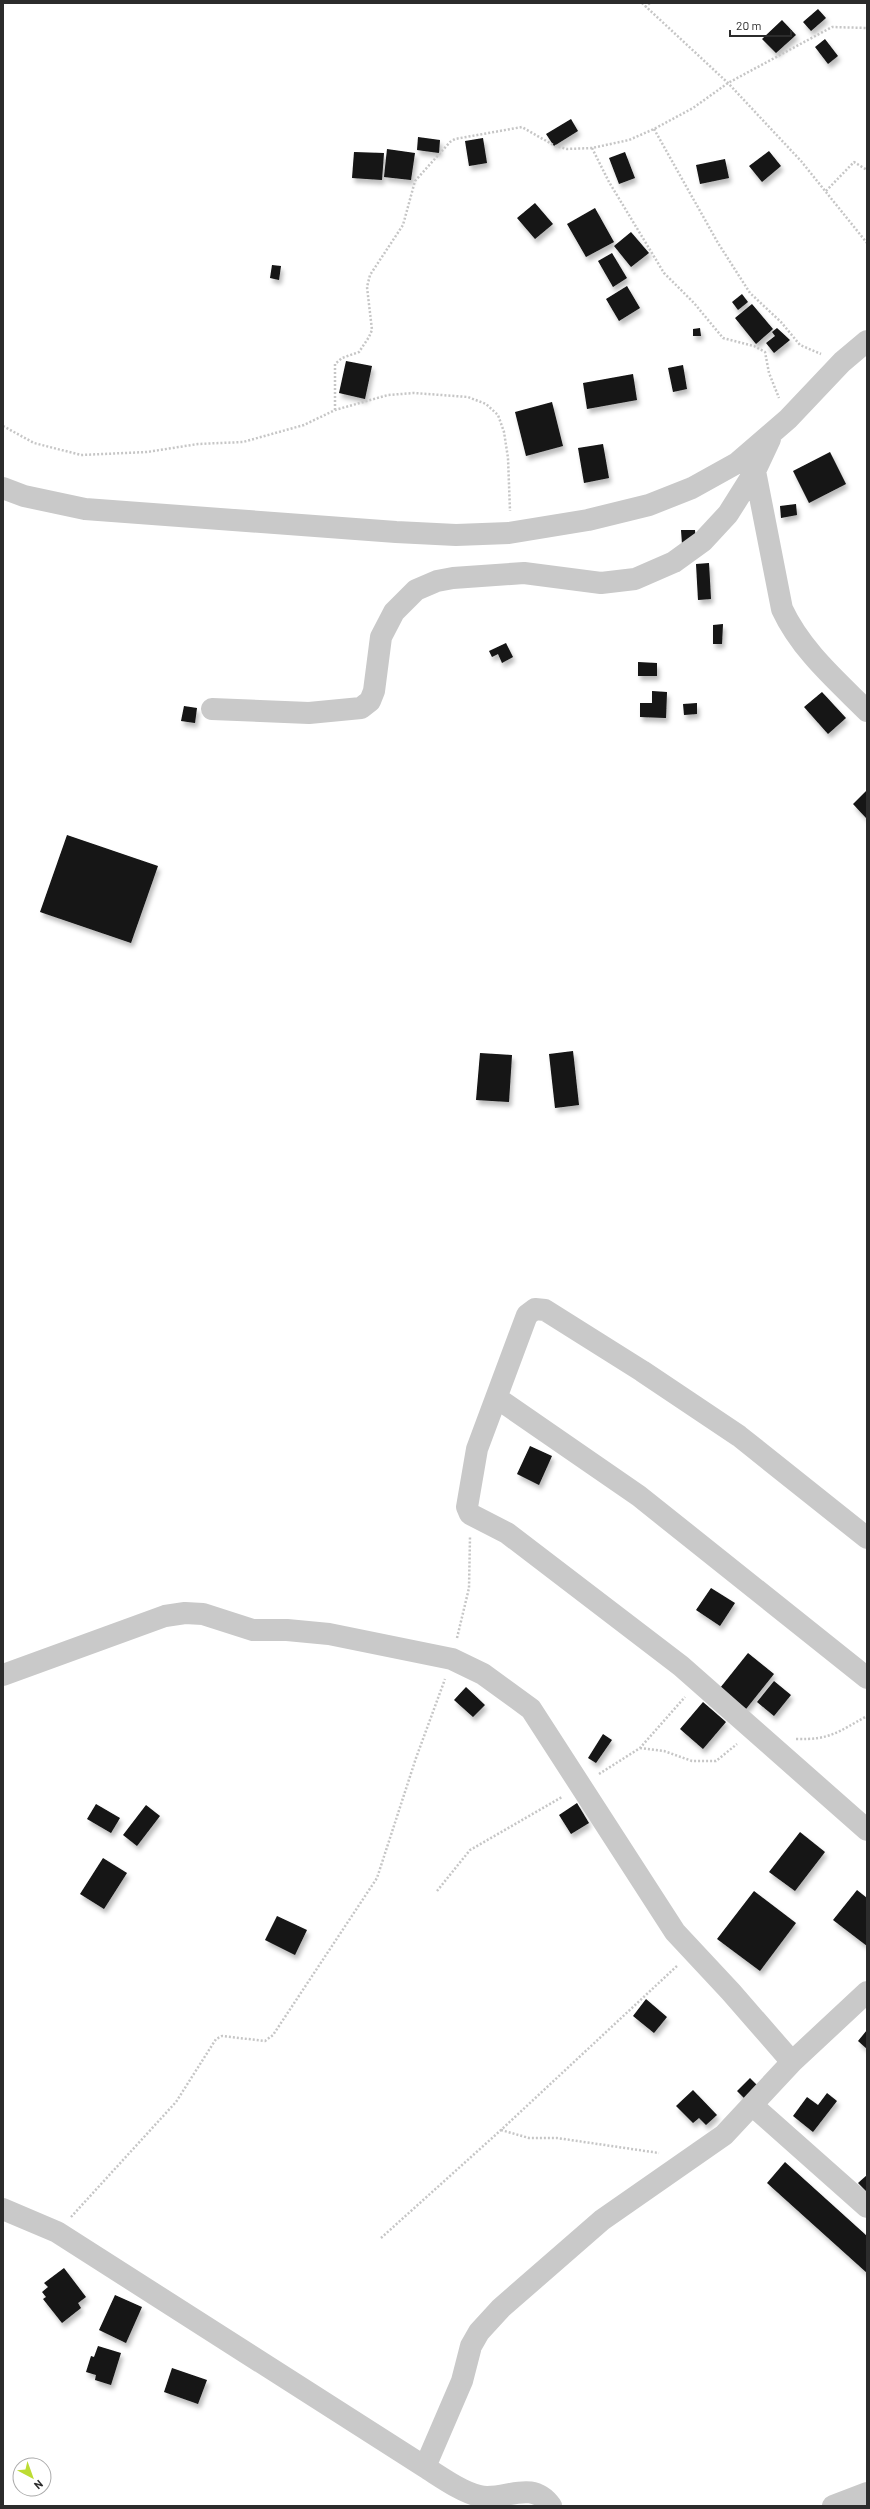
<svg xmlns="http://www.w3.org/2000/svg" width="870" height="2509" font-family="Barlow,sans-serif">
<defs>
<filter id="shadow"><feDropShadow dx="2.5" dy="4.5" stdDeviation="2" flood-color="#0004"/></filter>
</defs>
<rect width="100%" height="100%" fill="#fff"/>
<!-- building -->
<path fill="#131313" filter="url(#shadow)" d="M 818,9 L 826,18 L 811,31 L 803,22 Z
M 782,20 L 796,35 L 776,53 L 762,39 Z
M 825,39 L 838,56 L 828,64 L 815,47 Z
M 571,119 L 578,131 L 554,146 L 546,134 Z
M 418,137 L 440,140 L 439,153 L 417,150 Z
M 483,138 L 487,163 L 469,166 L 465,141 Z
M 387,149 L 415,153 L 411,180 L 384,177 Z
M 769,151 L 781,166 L 762,182 L 749,166 Z
M 354,152 L 384,153 L 382,180 L 352,178 Z
M 625,152 L 635,178 L 619,184 L 609,158 Z
M 725,159 L 729,178 L 700,184 L 696,165 Z
M 535,203 L 553,224 L 535,239 L 517,218 Z
M 595,208 L 614,242 L 586,257 L 567,224 Z
M 631,232 L 649,253 L 631,267 L 614,246 Z
M 612,253 L 627,278 L 613,287 L 598,261 Z
M 272,265 L 281,266 L 279,280 L 270,278 Z
M 627,286 L 640,308 L 619,321 L 606,299 Z
M 742,294 L 748,302 L 738,310 L 732,302 Z
M 752,304 L 773,329 L 756,344 L 735,318 Z
M 700,328 L 701,336 L 693,336 L 693,329 Z
M 777,328 L 790,340 L 774,353 L 766,343 L 775,336 L 772,332 Z
M 346,361 L 372,366 L 365,399 L 339,393 Z
M 683,365 L 687,389 L 673,392 L 668,368 Z
M 633,374 L 637,400 L 587,409 L 583,383 Z
M 552,402 L 563,446 L 526,456 L 515,412 Z
M 603,444 L 609,478 L 584,483 L 578,448 Z
M 830,452 L 846,484 L 809,503 L 793,471 Z
M 796,504 L 797,515 L 781,518 L 780,506 Z
M 681,530 L 695,530 L 696,544 L 682,544 Z
M 709,563 L 711,599 L 698,600 L 696,564 Z
M 723,624 L 722,644 L 713,644 L 713,625 Z
M 506,643 L 513,657 L 502,663 L 498,654 L 492,657 L 489,651 Z
M 638,662 L 657,663 L 657,676 L 638,676 Z
M 652,691 L 667,692 L 666,718 L 640,717 L 640,703 L 652,703 Z
M 822,692 L 846,718 L 828,734 L 804,707 Z
M 697,703 L 697,714 L 684,715 L 683,704 Z
M 184,706 L 197,708 L 195,723 L 181,721 Z
M 867,790 L 867,817 L 866,818 L 853,804 Z
M 67,835 L 158,866 L 131,943 L 40,912 Z
M 573,1051 L 579,1105 L 555,1108 L 549,1054 Z
M 480,1053 L 512,1055 L 509,1102 L 476,1100 Z
M 530,1446 L 552,1456 L 539,1485 L 517,1474 Z
M 711,1588 L 735,1603 L 720,1626 L 696,1610 Z
M 748,1653 L 774,1674 L 746,1709 L 720,1688 Z
M 774,1681 L 791,1695 L 774,1716 L 757,1702 Z
M 466,1687 L 485,1705 L 473,1717 L 454,1700 Z
M 703,1702 L 726,1722 L 703,1749 L 680,1729 Z
M 603,1734 L 612,1740 L 596,1763 L 588,1758 Z
M 577,1803 L 589,1823 L 571,1834 L 559,1815 Z
M 96,1804 L 120,1818 L 111,1833 L 87,1819 Z
M 146,1805 L 160,1816 L 137,1846 L 123,1835 Z
M 800,1832 L 825,1852 L 795,1891 L 769,1872 Z
M 103,1858 L 127,1873 L 104,1909 L 80,1894 Z
M 857,1890 L 867,1898 L 867,1946 L 833,1920 Z
M 754,1891 L 796,1923 L 760,1971 L 717,1939 Z
M 277,1916 L 307,1930 L 295,1955 L 265,1940 Z
M 646,1999 L 667,2017 L 654,2033 L 633,2016 Z
M 867,2030 L 867,2049 L 858,2041 Z
M 750,2078 L 761,2089 L 748,2102 L 737,2091 Z
M 693,2090 L 717,2115 L 706,2125 L 699,2118 L 693,2123 L 676,2106 Z
M 827,2093 L 837,2101 L 813,2132 L 793,2116 L 807,2097 L 818,2105 Z
M 785,2162 L 867,2236 L 867,2273 L 767,2183 Z
M 867,2175 L 867,2192 L 858,2183 Z
M 64,2268 L 86,2297 L 78,2303 L 81,2308 L 62,2323 L 43,2299 L 46,2297 L 42,2292 L 48,2287 L 44,2283 Z
M 115,2295 L 142,2307 L 126,2343 L 99,2330 Z
M 98,2346 L 121,2353 L 111,2385 L 95,2380 L 96,2375 L 86,2372 L 91,2356 L 94,2357 Z
M 172,2368 L 207,2380 L 198,2404 L 164,2392 Z"/>
<g fill="none" stroke-linecap="round" stroke-linejoin="round">
<!-- path -->
<path stroke="#c6c6c6" stroke-width="2.5" stroke-dasharray="2 2" stroke-linecap="butt" d="M 642,3 L 728,83 L 801,161 L 867,243
M 645,7 L 650,3
M 654,129 L 718,243 L 750,293 L 781,322 L 800,345 L 821,354
M 592,148 L 609,182 L 664,273 L 694,303 L 723,338 L 754,346 L 765,352 L 769,373 L 779,398
M 826,191 L 854,162 L 867,170
M 335,410 L 335,364 L 342,358 L 359,352 L 369,337 L 372,330 L 367,287 L 370,275 L 403,225 L 415,181 L 450,142 L 455,139 L 522,127 L 555,146 L 567,149 L 592,148 L 629,140 L 654,129 L 693,108 L 728,83 L 832,27 L 867,28
M 3,426 L 34,443 L 81,455 L 147,452 L 198,444 L 243,442 L 304,425 L 335,410 L 388,395 L 414,393 L 468,397 L 486,404 L 498,415 L 504,432 L 508,458 L 510,511
M 457,1638 L 469,1588 L 470,1537
M 796,1739 C 830,1740 838,1732 867,1716
M 640,1748 L 664,1751 L 692,1761 L 716,1761 L 737,1744
M 599,1774 L 640,1748 L 685,1697
M 437,1891 L 470,1850 L 562,1797
M 501,2130 L 529,2138 L 557,2138 L 659,2153
M 71,2217 L 176,2102 L 216,2039 L 222,2036 L 265,2041 L 273,2035 L 377,1878 L 416,1758 L 445,1679
M 381,2238 L 501,2130 L 678,1965"/>
<!-- minor -->
<path stroke="#c9c9c9" stroke-width="22" d="M 755,471 L 782,609 C 801,650 836,680 867,711
M 3,488 L 24,496 L 85,509 L 396,532 L 456,535 L 509,533 L 588,520 L 649,505 L 692,488 L 737,463 L 788,419 L 842,362 L 867,341
M 212,709 L 309,713 L 361,708 L 370,701 L 374,691 L 381,637 L 394,612 L 416,590 L 437,581 L 453,578 L 524,573 L 601,583 L 635,579 L 674,562 L 703,541 L 728,514 L 755,471 L 770,439
M 497,1398 L 639,1496 L 867,1678
M 867,1538 L 739,1436 L 642,1371 L 545,1310 L 535,1309 L 527,1315 L 477,1449 L 467,1507 L 470,1514 L 507,1533 L 681,1666 L 867,1830
M 3,1675 L 165,1616 L 185,1613 L 203,1614 L 253,1630 L 287,1630 L 329,1634 L 452,1659 L 483,1674 L 531,1709 L 675,1932 L 731,1992 L 792,2062
M 752,2105 L 867,2207
M 3,2209 L 57,2232 L 425,2467 C 441,2477 460,2491 479,2496 C 504,2502 531,2478 551,2506
M 425,2467 L 462,2381 L 471,2346 L 479,2332 L 501,2308 L 602,2220 L 724,2135 L 792,2062 L 867,1992
M 833,2506 L 867,2493"/>
</g>
<!-- border -->
<rect width="870" height="2509" fill="none" stroke="#2c2c2c" stroke-width="8"/>
<!-- north arrow -->
<g transform="translate(32 2477) rotate(139)"><circle r="19" fill="#ffffff" stroke="#ababab"/>
<path d="M0-3L7 15L0 10L-7 15Z" fill="#bddc34"/>
<text y="-6" font-size="11" font-weight="bold" text-anchor="middle" fill="#2c2c2c">N</text>
</g>
<!-- scale -->
<path d="M730 30v6h61v-6" fill="none" stroke="#2c2c2c" stroke-width="2"/>
<text x="736" y="30" font-size="12" fill="#2c2c2c" stroke="#ffffff" stroke-width="3" paint-order="stroke">20 m</text>
</svg>
